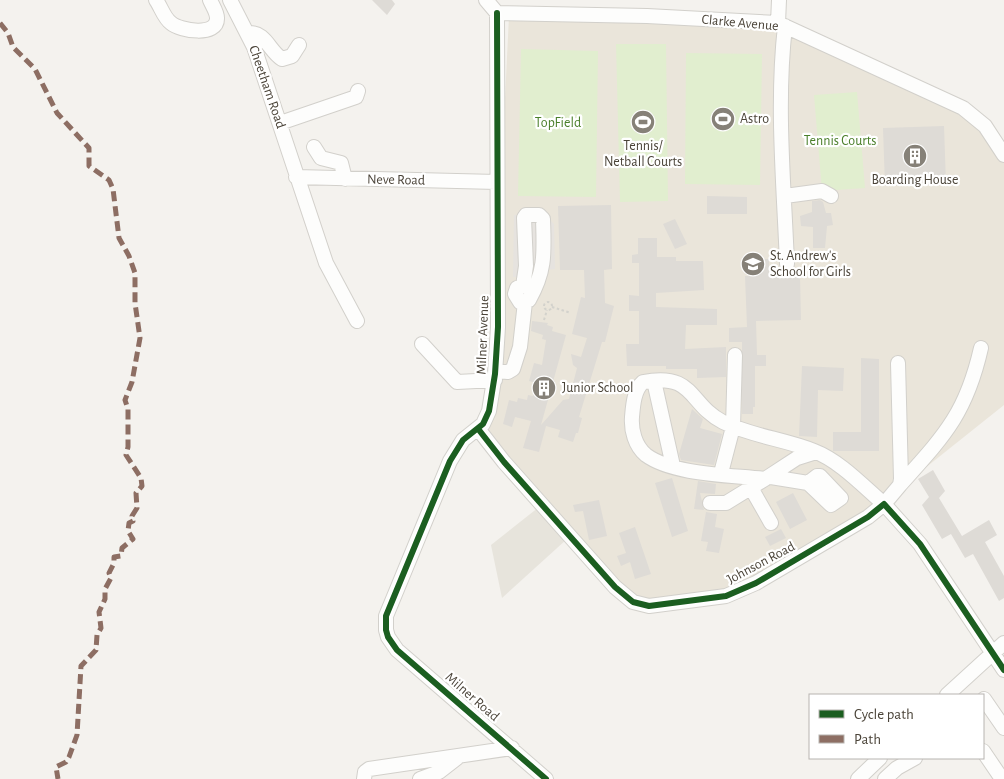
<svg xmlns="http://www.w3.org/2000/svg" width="1004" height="779" font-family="'Alegreya Sans',sans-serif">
<rect width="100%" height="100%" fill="#f4f2ee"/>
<!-- residential -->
<path fill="#e7e4dc" d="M 539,507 L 567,539 L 502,598 L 491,545 Z"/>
<!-- education -->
<path fill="#eae5da" d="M 509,16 L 778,21 L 965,111 L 1004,161 L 1004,405 L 880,504 L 749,583 L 728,591 L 661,603 L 632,596 L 493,444 L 489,429 Z"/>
<!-- green -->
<path fill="#e1eecf" d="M 616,44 L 666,44 L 668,201 L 620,202 Z
M 521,49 L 598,51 L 596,197 L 518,196 Z
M 686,53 L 762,54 L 760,185 L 685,184 Z
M 857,92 L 865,188 L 822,191 L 814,95 Z"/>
<!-- parking -->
<path fill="#e6e3df" d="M 541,211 L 554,224 L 555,269 L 546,270 L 540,288 L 522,277 L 513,277 L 514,215 Z"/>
<!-- building -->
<path fill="#dedbd6" d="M 372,0 L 392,0 L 395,4 L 387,15 Z
M 944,126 L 946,184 L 885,186 L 883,128 Z
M 707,196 L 747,197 L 747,214 L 707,214 Z
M 820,200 L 823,202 L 826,213 L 831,213 L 833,225 L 827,226 L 825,248 L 813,248 L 813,227 L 801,226 L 800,216 L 812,212 L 812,201 Z
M 611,205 L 612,269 L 604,270 L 605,303 L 614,306 L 605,342 L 602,342 L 579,417 L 582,418 L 578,433 L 576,433 L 573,442 L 558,437 L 560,430 L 546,426 L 539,452 L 523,448 L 531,421 L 515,417 L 512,427 L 503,424 L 509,400 L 517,402 L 518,398 L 527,400 L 528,395 L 533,396 L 537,383 L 529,381 L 534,363 L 542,365 L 546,340 L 542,339 L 543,335 L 531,331 L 532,321 L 548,323 L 547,325 L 553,327 L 552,331 L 566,335 L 541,425 L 563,400 L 569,399 L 577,368 L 573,365 L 571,354 L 581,357 L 587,338 L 572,334 L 581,297 L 585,298 L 584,270 L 560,270 L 558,206 Z
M 675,219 L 687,244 L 675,249 L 663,224 Z
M 638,238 L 657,238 L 657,257 L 676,257 L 676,261 L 703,261 L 704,290 L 656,293 L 656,307 L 717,309 L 717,325 L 686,325 L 685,349 L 726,347 L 726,377 L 697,378 L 697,369 L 666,369 L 666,366 L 627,366 L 626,344 L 639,344 L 639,311 L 629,311 L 629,295 L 639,296 L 639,263 L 632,263 L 632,255 L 638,254 Z
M 762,259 L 769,259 L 769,277 L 800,276 L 801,320 L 756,321 L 757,355 L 766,355 L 766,366 L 755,366 L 755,407 L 753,407 L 753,414 L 742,414 L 742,342 L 729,342 L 729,328 L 747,327 L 745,276 L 751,276 L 750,263 Z
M 861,358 L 879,359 L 879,451 L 833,451 L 833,432 L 861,432 Z
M 802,366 L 844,368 L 843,391 L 818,390 L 817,437 L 799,436 Z
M 692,409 L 703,419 L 700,428 L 722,434 L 714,465 L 681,460 L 679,454 Z
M 933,470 L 945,491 L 939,498 L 962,536 L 989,520 L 997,535 L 985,542 L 1004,576 L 1004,598 L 999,601 L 973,554 L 965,558 L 951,534 L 942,539 L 922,505 L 929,497 L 918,479 Z
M 672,478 L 688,531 L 672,537 L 655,483 Z
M 698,481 L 716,484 L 715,494 L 700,493 L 704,510 L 694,509 Z
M 793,493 L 807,520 L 790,529 L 776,502 Z
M 599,500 L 607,536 L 589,540 L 583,511 L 575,512 L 573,505 Z
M 706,512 L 717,514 L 715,527 L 724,529 L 719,553 L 706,551 L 708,542 L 701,541 Z
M 635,527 L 651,574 L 635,579 L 630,562 L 621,566 L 617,556 L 626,553 L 619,533 Z
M 781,529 L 786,538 L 770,546 L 765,537 Z"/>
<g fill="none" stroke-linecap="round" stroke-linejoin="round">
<!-- minor casing -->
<g stroke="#d2d0cb" stroke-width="16">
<path id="minor" d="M 156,0 C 161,7 164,18 171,23 C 180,31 218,37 217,18 C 217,12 212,5 210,0
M 230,0 L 254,47 L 326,263 L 357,321
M 486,0 L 497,13
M 497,13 L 498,327 L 495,374 L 489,411 L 483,424 L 463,440 L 450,461 L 386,616 L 386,630 L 388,637 L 397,650 L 546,779
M 497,13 L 647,16 L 778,23 L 963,108 L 985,126 L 1004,155
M 778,23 L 779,0
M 785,26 C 776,105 784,186 787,264
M 248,33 C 266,32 269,51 282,59 L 292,56 L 299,45
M 280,123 L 356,97 L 358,91
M 314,147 L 321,158 L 341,163 L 345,179
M 296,177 L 497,182
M 785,196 L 822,191 L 831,196
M 523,286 L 526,266 L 524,218 L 526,215 L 539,215 L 543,219 C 544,252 546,270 529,300 L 520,302 L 515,294 L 517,288 L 523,286 L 529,288 L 532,294
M 422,344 L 457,382 L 495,380
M 496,371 L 508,372 L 513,369 L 520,347 L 525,302
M 654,381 L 673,466
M 479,430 L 504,462 L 615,587 L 633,602 L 649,606 L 726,596 L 756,583 L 868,517 L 884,504 L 920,544 L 1004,670
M 816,452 L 797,458 L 765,479 C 732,475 673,475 646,455 C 635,446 631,430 632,417 C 633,405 634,390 643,382 C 695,372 688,404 723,422 C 751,436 784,439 814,451 C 840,461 863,486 884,504 L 900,485 L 901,479 L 898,363
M 721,473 L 733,427 L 735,355
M 771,477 L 808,483 L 831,505 L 841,498 L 820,476 L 817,476 L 808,483
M 900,485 C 944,436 966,414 981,348
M 753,486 L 754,493 L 771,523
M 710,503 L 726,503 L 765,479
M 947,695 L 1004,643
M 984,699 L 1004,728
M 983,751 L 1002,779
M 364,779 L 365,772 L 369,769 L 512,748
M 420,779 L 439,772 L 457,758
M 858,779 L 880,758
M 885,779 L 897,768 L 915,758"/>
</g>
<!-- path -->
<path stroke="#d3d2cc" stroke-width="2" stroke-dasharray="2.5 2.5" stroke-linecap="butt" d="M544 306a4 4 0 1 1 8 0a4 4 0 1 1-8 0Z
M 552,307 L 571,313
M 544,320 L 547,310"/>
<!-- minor -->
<use href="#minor" stroke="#fdfdfc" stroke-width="14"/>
<!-- quiet -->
<path stroke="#8d6e63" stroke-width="5" stroke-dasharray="10 5" stroke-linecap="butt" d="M 0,23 L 8,33 L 13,47 L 35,69 L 57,113 L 89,148 L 89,166 L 109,180 L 113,189 L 119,238 L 129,256 L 135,273 L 135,303 L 140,338 L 132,382 L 125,400 L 128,409 L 128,447 L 126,455 L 141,478 L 142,486 L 136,493 L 137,508 L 132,516 L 133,521 L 129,523 L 128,531 L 133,539 L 122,548 L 121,556 L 114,557 L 114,563 L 109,573 L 111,578 L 105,589 L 105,599 L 99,612 L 101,628 L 97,635 L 96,650 L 81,666 L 77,735 L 69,757 L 66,762 L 56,767 L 58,779"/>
<!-- cycleway casing -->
<g stroke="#fff" stroke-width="9">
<path id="cycleway" d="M 497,13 L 498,327 L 495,374 L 489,411 L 483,424 L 463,440 L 450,461 L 386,616 L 386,630 L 388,637 L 397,650 L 546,779
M 479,430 L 504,462 L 615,587 L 633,602 L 649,606 L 726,596 L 756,583 L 868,517 L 884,504 L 920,544 L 1004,670"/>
</g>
<!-- cycleway -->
<use href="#cycleway" stroke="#1b5e20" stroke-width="6"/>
</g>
<!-- icons -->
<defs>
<g id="stadium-disc" transform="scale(1.25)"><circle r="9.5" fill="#868178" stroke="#fff"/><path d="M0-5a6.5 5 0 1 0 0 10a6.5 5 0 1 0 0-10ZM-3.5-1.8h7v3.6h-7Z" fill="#fff"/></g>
<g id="building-disc" transform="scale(1.25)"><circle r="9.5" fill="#868178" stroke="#fff"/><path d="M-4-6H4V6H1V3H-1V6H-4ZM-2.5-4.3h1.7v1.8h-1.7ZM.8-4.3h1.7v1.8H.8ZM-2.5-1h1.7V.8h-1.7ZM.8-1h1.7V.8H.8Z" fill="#fff"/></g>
<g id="school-disc" transform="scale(1.25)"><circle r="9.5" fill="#868178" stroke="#fff"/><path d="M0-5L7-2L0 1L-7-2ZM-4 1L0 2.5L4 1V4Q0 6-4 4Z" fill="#fff"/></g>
</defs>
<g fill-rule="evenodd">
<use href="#stadium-disc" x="723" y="119"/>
<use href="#stadium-disc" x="643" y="122"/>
<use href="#building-disc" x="915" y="156"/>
<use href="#school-disc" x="753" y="264"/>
<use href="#building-disc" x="544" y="388"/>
</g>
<g text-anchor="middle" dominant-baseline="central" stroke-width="4.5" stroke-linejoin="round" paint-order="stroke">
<!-- street labels -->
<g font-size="14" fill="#4b4439" stroke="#fff">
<text transform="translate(740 23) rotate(5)">Clarke Avenue</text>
<text transform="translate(267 87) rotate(71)">Cheetham Road</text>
<text transform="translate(396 180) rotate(1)">Neve Road</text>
<text transform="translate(483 335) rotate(-88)">Milner Avenue</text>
<text transform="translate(761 563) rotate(-28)">Johnson Road</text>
<text transform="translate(472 697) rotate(41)">Milner Road</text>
</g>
<!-- poi labels -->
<g font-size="14" fill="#4b4439" stroke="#fff" text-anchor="start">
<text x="740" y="119">Astro</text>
<text x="643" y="146" text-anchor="middle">Tennis/<tspan x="643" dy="16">Netball Courts</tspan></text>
<text x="915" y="180" text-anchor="middle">Boarding House</text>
<text x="770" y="256">St. Andrew's<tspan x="770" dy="16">School for Girls</tspan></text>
<text x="562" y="388">Junior School</text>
</g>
<!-- park labels -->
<g font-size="14" fill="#4a7f2a" stroke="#fff">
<text x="558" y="123">TopField</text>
<text x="840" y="141">Tennis Courts</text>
</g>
</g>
<!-- legend -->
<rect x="809" y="694" width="175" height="65" fill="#ffffff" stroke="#b7b4b0"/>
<rect x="819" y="710" width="25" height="8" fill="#1b5e20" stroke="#b7b4b0"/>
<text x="854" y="719" font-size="15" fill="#4b4439">Cycle path</text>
<rect x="819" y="735" width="25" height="8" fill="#8d6e63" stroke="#b7b4b0"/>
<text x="854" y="744" font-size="15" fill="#4b4439">Path</text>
</svg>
